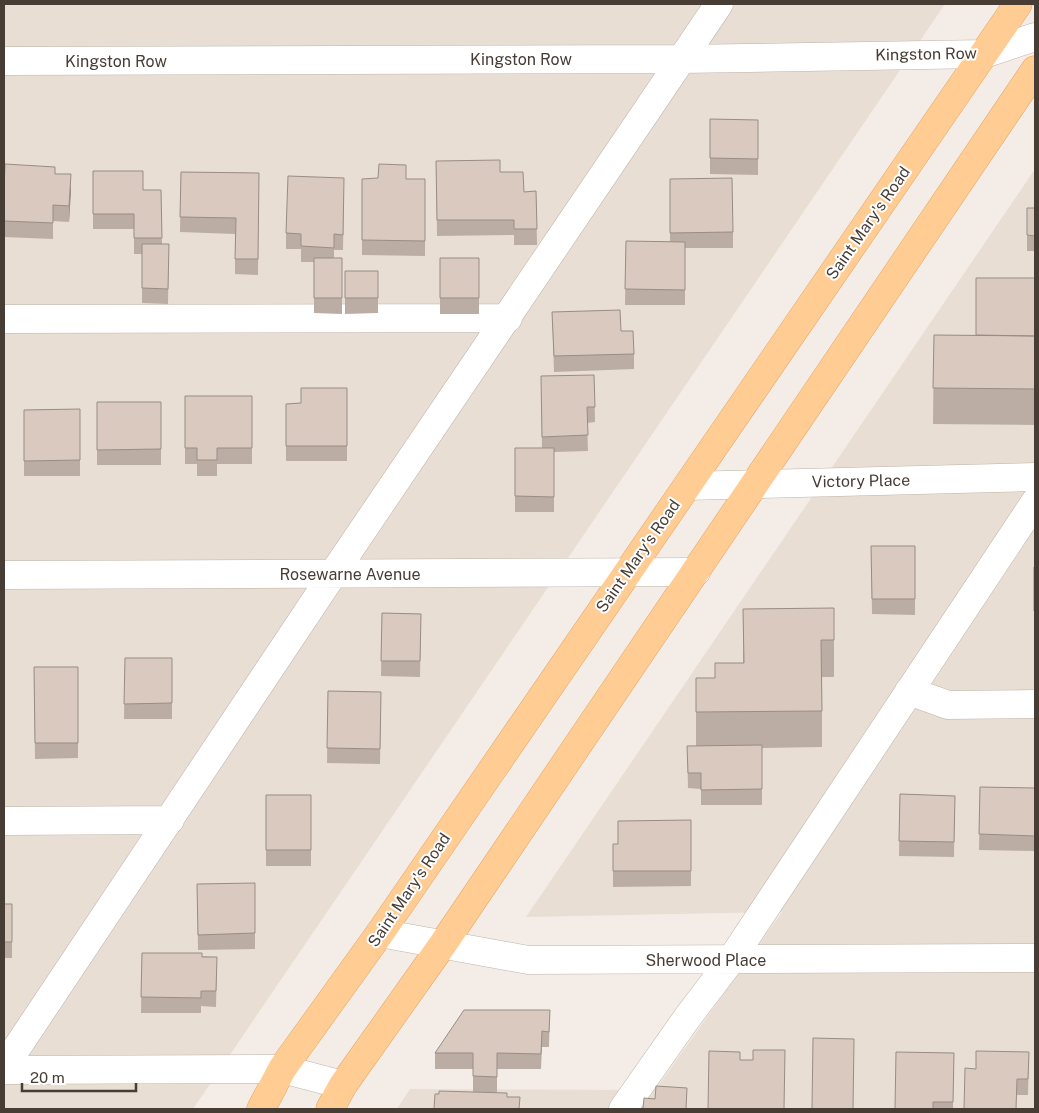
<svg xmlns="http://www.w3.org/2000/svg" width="1039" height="1113" font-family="'Public Sans',sans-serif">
<rect width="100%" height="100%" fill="#f4ede7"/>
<!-- residential -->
<path fill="#e8ded4" d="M 4,4 L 945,4 L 193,1109 L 4,1109 Z
M 1035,169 L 1035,1109 L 397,1109 L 410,1089 L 655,1090 L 782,912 L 526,917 Z"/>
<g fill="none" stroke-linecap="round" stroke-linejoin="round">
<!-- minor casing -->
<g stroke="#bfb3a9" stroke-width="29">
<path id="minor" d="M 4,61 L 681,59 L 984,54 L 1035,37
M 4,319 L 508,318
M 687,486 L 1035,477
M 4,575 L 696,572
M 909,691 L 948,705 L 1035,704
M 4,821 L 170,820
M 380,933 L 528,960 L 1035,958
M 4,1067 L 333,574 L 719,4
M 4,1070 L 282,1069 L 343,1085
M 623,1109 L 687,1018 L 731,960 L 1035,502"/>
</g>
<!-- major casing -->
<g stroke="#e6a662" stroke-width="29">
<path id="major" d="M 261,1109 L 282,1069 L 380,933 L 1018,4
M 330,1109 L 343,1085 L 443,944 L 1035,70"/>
</g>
<!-- minor -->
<use href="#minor" stroke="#fff" stroke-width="28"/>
<!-- major -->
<use href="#major" stroke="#ffcd94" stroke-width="28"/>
</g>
<!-- wall -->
<path fill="#bbada4" d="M 710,119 L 758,120 L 758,175 L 710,174 Z
M 436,161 L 500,172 L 524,192 L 536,191 L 537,245 L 514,245 L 514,235 L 437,236 Z
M 181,172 L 259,173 L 258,275 L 235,274 L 235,234 L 180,232 Z
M 55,174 L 71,190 L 69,222 L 53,221 L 53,239 L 4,237 L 4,189 Z
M 362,179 L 425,179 L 425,256 L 362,255 Z
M 670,179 L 733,232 L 733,248 L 685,248 L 685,305 L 625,305 L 626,241 L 670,242 Z
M 143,190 L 161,190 L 162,244 L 169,244 L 168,304 L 142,303 L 142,254 L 134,254 L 134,229 L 93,229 L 93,214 Z
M 344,193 L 343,250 L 334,250 L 334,258 L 342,258 L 342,314 L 314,313 L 314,262 L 301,262 L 301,249 L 286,249 L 286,233 Z
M 1027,208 L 1035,208 L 1035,251 L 1027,251 Z
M 440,258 L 479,258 L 479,314 L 440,314 Z
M 345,271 L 378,271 L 378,313 L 345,314 Z
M 1035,278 L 1035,425 L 933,424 L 934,335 L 976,335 Z
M 552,312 L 621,331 L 634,354 L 634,369 L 554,372 Z
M 594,375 L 595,422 L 587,423 L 588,451 L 554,452 L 554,512 L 515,512 L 515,448 L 542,448 L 541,391 Z
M 347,388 L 347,461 L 286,461 L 286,404 L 301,403 Z
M 185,396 L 252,396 L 252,464 L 217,464 L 217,476 L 197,476 L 197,464 L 185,464 Z
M 97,402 L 161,402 L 161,465 L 97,465 Z
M 80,409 L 80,476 L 24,476 L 24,410 Z
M 871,546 L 915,546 L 915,615 L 872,614 Z
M 1034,567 L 1035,567 L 1035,626 L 1034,626 Z
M 834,608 L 834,677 L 822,677 L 822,747 L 762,748 L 762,805 L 701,805 L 701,789 L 688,788 L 687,746 L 696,746 L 696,678 L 715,678 L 743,663 L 743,609 Z
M 382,613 L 421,614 L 420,677 L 381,676 Z
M 125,658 L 172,658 L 172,719 L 124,719 Z
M 34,667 L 78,667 L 78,758 L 35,759 Z
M 328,691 L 381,692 L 380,764 L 327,763 Z
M 980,787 L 1035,788 L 1035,851 L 979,850 Z
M 900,794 L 955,796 L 954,857 L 899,856 Z
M 266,795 L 311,795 L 311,866 L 266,866 Z
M 691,820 L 691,886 L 613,887 L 613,844 L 618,844 Z
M 197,884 L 255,933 L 255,949 L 198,950 Z
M 4,904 L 12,904 L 12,958 L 4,958 Z
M 142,953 L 217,957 L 216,1007 L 201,1006 L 201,1013 L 141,1013 Z
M 550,1010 L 549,1047 L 542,1047 L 541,1069 L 497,1069 L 497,1092 L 439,1094 L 473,1092 L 473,1069 L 435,1069 L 435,1053 Z
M 1029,1052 L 1028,1095 L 1017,1095 L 976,1069 Z
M 954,1053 L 953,1109 L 895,1109 Z"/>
<!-- shaded-wall -->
<path fill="#988d86" d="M 71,174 L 71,190 L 69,222 L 69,206 Z"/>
<!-- building -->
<path fill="#d9c9bf" stroke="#988d86" d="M 710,119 L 758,120 L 758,159 L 710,158 Z
M 500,160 L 500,172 L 523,172 L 524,192 L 536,191 L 537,229 L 514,229 L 514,220 L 437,220 L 436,161 Z
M 5,164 L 55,167 L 55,174 L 71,174 L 69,206 L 53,205 L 53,223 L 4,221 L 4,189 Z
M 379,164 L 406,165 L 406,179 L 425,179 L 425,241 L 362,240 L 362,179 L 378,178 Z
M 93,171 L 143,171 L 143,190 L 161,190 L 162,238 L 134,238 L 134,214 L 93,214 Z
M 181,172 L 259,173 L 258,259 L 235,259 L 236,218 L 180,217 Z
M 288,176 L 344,178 L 343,235 L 334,234 L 334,248 L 301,246 L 301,234 L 286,233 Z
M 732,178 L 733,232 L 670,233 L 670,179 Z
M 1027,208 L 1035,208 L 1035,236 L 1027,235 Z
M 626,241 L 685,242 L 685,290 L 625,289 Z
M 142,244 L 169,244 L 168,289 L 142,288 Z
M 314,258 L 342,258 L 342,298 L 314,298 Z
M 440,258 L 479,258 L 479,298 L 440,298 Z
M 345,271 L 378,271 L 378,298 L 345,298 Z
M 976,278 L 1035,278 L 1035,336 L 976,335 Z
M 620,310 L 621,331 L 633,331 L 634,354 L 554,356 L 552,312 Z
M 934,335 L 1035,336 L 1035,389 L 933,388 Z
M 594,375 L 595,407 L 587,407 L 588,435 L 542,437 L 541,376 Z
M 301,388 L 347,388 L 347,446 L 286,446 L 286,404 L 301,403 Z
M 185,396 L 252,396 L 252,448 L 217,448 L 217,460 L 197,460 L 197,448 L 185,448 Z
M 97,402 L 161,402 L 161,449 L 97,450 Z
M 80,409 L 80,460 L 24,461 L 24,410 Z
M 515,448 L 554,448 L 554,497 L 515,496 Z
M 871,546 L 915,546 L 915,599 L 872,599 Z
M 1034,567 L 1035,567 L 1035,611 L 1034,611 Z
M 834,608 L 834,640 L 821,640 L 822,711 L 696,712 L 696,678 L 715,678 L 715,663 L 744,663 L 743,609 Z
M 382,613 L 421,614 L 420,661 L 381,661 Z
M 125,658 L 172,658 L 172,703 L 124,704 Z
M 34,667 L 78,667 L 78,743 L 35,743 Z
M 328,691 L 381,692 L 380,749 L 327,748 Z
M 762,745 L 762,789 L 701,790 L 701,773 L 688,773 L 687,746 Z
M 980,787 L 1035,788 L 1035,836 L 979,834 Z
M 900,794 L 955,796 L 954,842 L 899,841 Z
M 266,795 L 311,795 L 311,850 L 266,850 Z
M 691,820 L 691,871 L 613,871 L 613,844 L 618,844 L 618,821 Z
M 255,883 L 255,933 L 198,935 L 197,884 Z
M 4,904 L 12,904 L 12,942 L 4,942 Z
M 142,953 L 202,953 L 202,957 L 217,957 L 216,991 L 201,991 L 201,998 L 141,997 Z
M 464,1010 L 550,1010 L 549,1032 L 542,1031 L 541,1054 L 497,1053 L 497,1077 L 473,1076 L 473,1053 L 435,1053 Z
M 813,1038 L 854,1039 L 853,1109 L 812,1109 Z
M 753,1050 L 785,1050 L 784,1109 L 708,1109 L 709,1051 L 740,1052 L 740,1060 L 753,1060 Z
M 976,1051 L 1029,1052 L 1028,1079 L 1017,1079 L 1016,1109 L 964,1109 L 965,1068 L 976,1069 Z
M 896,1052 L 954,1053 L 953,1102 L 933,1102 L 933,1109 L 895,1109 Z
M 656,1086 L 687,1088 L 686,1109 L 643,1109 L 644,1098 L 655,1099 Z
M 439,1091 L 507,1093 L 507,1097 L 520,1097 L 519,1109 L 434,1109 L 435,1094 L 439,1094 Z"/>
<g text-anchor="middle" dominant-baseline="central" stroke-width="4" stroke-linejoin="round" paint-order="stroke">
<!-- street labels -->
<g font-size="16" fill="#473d35" stroke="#fff">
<text transform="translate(926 54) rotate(-1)">Kingston Row</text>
<text x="521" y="59">Kingston Row</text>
<text x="116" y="61">Kingston Row</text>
<text transform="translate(868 223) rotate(-55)">Saint Mary's Road</text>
<text transform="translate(861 481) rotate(-1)">Victory Place</text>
<text transform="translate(638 556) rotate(-55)">Saint Mary's Road</text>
<text x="350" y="574">Rosewarne Avenue</text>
<text transform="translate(409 890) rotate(-56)">Saint Mary's Road</text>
<text x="706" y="960">Sherwood Place</text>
</g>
</g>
<!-- border -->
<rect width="1039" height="1113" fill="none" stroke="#473d35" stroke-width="10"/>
<!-- scale -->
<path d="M22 1083v8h114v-8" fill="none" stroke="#473d35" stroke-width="2.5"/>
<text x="30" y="1083" font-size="15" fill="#473d35" stroke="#ffffff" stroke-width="4" paint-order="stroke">20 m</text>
</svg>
